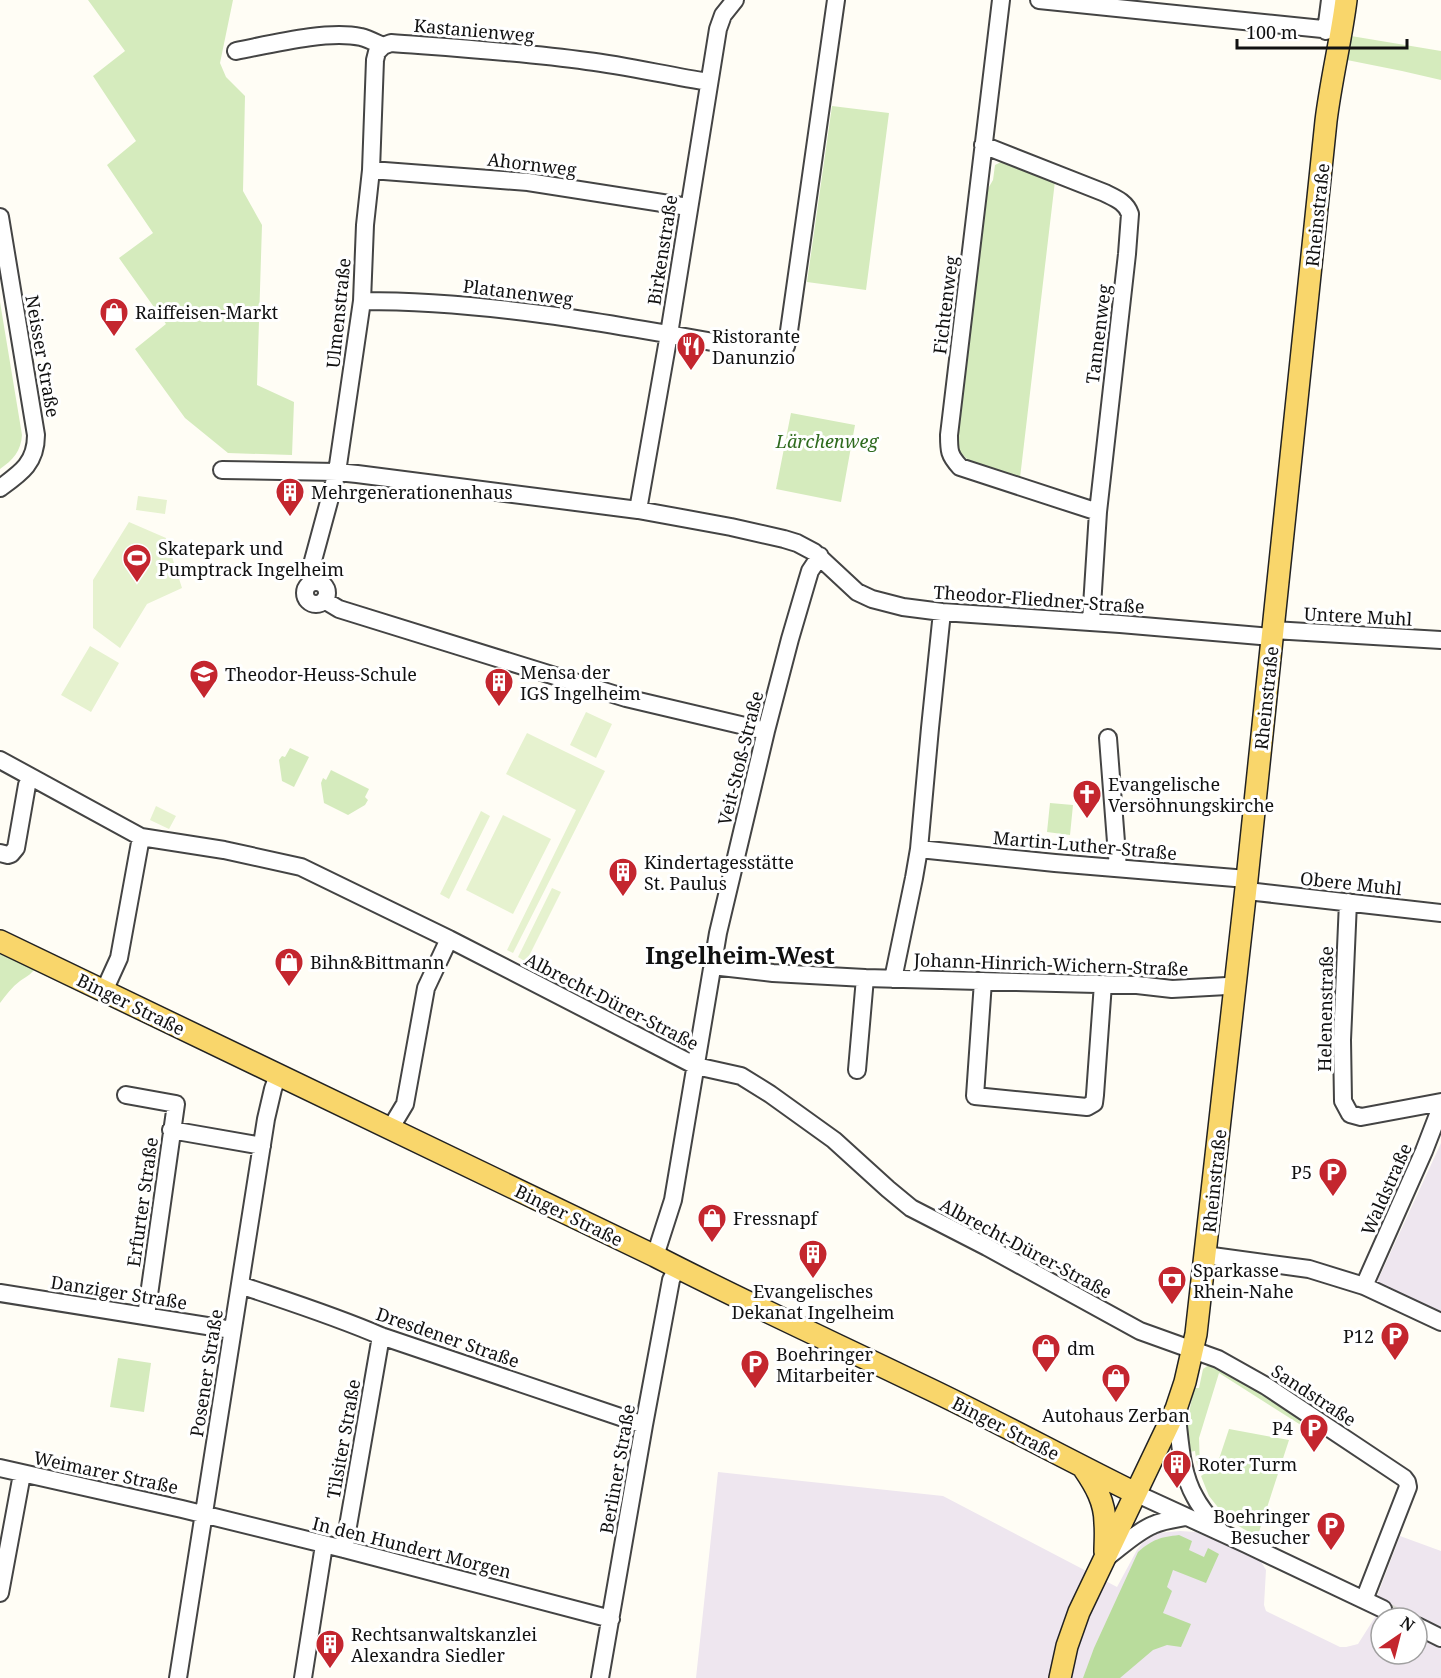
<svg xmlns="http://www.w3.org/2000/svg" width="1441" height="1678" font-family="'Noto Serif',serif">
<rect width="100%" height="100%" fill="#fffdf5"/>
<!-- industrial -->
<path fill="#eee6ef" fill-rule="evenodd" d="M 1441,1143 L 1441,1314 L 1377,1282 Z
M 718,1472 L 943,1496 L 1117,1587 L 1137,1550 L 1143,1542 L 1158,1533 L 1180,1531 L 1196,1532 L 1260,1560 L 1266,1570 L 1264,1605 L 1266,1611 L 1340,1647 L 1346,1647 L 1358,1644 L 1384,1603 L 1376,1599 L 1400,1536 L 1441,1551 L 1441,1678 L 696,1678 ZM 1381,1618 L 1417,1618 L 1417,1654 L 1381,1654 Z"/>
<!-- green -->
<path fill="#d5ebbd" d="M 88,0 L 233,0 L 220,63 L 226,77 L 245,96 L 243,191 L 262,225 L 257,385 L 294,402 L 292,455 L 228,453 L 185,418 L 135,349 L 166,324 L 119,258 L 153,233 L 107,165 L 136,141 L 93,76 L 125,51 Z
M 1351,36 L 1441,51 L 1441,80 L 1402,71 L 1347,60 Z
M 832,106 L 889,113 L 866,290 L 807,282 Z
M 1001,162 L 1055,181 L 1020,478 L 969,461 L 957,449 L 956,440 L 986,192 L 993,180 L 995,165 Z
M 0,302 L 22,435 C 21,451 13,460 0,469 Z
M 791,413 L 855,425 L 841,502 L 776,489 Z
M 290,748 L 309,757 L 294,787 L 282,781 L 279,760 L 282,756 L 285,757 Z
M 331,770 L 369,789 L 365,797 L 368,800 L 365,805 L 348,815 L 324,803 L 321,783 L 323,778 L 326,780 Z
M 1050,803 L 1073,805 L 1070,835 L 1047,832 Z
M 0,954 L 35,969 C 30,975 26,977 20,981 C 12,987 6,995 0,1003 Z
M 118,1358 L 151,1363 L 144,1412 L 110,1407 Z
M 1209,1365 L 1213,1365 L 1270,1399 L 1306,1424 L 1304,1427 L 1219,1373 L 1199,1438 L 1200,1467 L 1197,1465 L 1195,1451 L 1189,1452 L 1186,1428 L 1194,1388 L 1199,1388 L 1203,1369 Z
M 1229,1429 L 1289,1440 L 1259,1532 L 1256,1536 L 1228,1520 L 1209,1496 L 1201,1476 L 1207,1472 L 1215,1471 Z"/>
<!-- forest -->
<path fill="#b9dc9c" d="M 1179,1535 L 1192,1541 L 1189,1550 L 1204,1557 L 1208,1548 L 1219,1554 L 1206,1583 L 1173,1570 L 1167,1587 L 1172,1591 L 1163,1613 L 1191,1624 L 1181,1647 L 1167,1645 L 1153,1650 L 1120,1678 L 1083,1678 L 1094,1648 L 1138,1552 C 1153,1539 1161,1537 1179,1535 Z"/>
<!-- pitch -->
<path fill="#e6f2cf" d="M 138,496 L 167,500 L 165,514 L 136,510 Z
M 129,522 L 166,538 L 182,588 L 147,604 L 120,648 L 93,628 L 93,580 Z
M 90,646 L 119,663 L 91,712 L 61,695 Z
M 586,712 L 612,724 L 596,758 L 570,745 Z
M 527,733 L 605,771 L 513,953 L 507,950 L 576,810 L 506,774 Z
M 156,806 L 176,816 L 169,829 L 150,820 Z
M 481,811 L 490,816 L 449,899 L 440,894 Z
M 503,815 L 551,839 L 513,914 L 466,890 Z
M 552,888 L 561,892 L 526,962 L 518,957 Z"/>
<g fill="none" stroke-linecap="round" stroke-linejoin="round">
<!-- minor-tunnel -->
<path stroke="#dbdad3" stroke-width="16" stroke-dasharray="16 8" stroke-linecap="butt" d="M 1383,1609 L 1401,1618"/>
<!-- minor casing -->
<g stroke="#444" stroke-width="20">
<path id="minor" d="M 1001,0 L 949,435 C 949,451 949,455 960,467 L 1098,512
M 1039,0 L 1342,31
M 1326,31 L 1330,0
M 236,51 C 272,44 326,30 361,37 C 369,39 376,43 383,46 L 391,43 C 457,48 522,52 587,61 C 628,66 669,76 709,82
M 983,145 L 1105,193 C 1115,198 1126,202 1130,214 L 1127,254 L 1098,512 L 1091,622
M 371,170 L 528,182 L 688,207
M 0,217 L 36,435 C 36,463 21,473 0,488
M 362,301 C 500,301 634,328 768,352 L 781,351 L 786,346 L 788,338 L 836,0
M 222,470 L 337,472 L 357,474 L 638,510 L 731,527 L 784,539 L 797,543 L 814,552 L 857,592 L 872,599 L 903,607 L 942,612 L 1120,624 L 1272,637
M 638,510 L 669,334 L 718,29 L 723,15 L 735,0
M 313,582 L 311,568 L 337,472 L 362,301 L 365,225 L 371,170 L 375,60 L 377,52 L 383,46
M305 593a11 11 0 1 1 22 0a11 11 0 1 1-22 0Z
M 324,600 L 339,609 L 626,698 L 766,731
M 1273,630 L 1441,640
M 1108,738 L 1118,868
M 0,760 L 141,837 L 224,850 L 301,867 L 449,939 L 696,1066 L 741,1076 L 770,1094 L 834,1140 L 888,1189 L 911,1208 L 987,1247 L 1140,1331 L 1218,1359 L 1266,1386 L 1404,1478 L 1407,1482 L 1408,1487 L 1364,1600
M 919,849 L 1055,863 L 1247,879
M 0,853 L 8,855 L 11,854 L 16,848 L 27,785 L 31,777
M 1256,892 L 1441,913
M 1348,902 L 1342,1040 L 1343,1101 L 1350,1114 L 1361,1117 L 1441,1102
M 712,966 L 773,973 L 865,978 L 1137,985 L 1172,989 L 1227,986 L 1235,988
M 893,979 L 914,878 L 919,849 L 930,728 L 942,612
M 983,981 L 975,1096 L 1087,1107 L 1094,1103 L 1095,1095 L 1103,984
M 104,991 L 119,958 L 141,837
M 857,1070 L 865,978
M 126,1095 L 176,1104 L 146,1316
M 390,1129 L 405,1104 L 426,988 L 449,939
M 171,1130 L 262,1146
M 1205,1255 L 1309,1269 L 1364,1286 L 1441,1322
M 655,1256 L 673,1200 L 718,933 L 766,731 L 790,639 L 807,581 L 810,571 L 820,556
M 240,1285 C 287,1301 335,1316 381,1336 L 644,1425
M 1364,1286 L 1424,1151 L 1441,1107
M 0,1293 L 232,1330
M 1176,1409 C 1180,1437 1180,1471 1195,1497 C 1201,1509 1211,1520 1220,1531
M 0,1468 L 182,1509 L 344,1549 L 611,1619
M 1135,1493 L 1246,1544 L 1383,1609
M 344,1549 L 381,1336
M 1106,1558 C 1121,1547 1136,1532 1153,1525 C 1164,1520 1175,1519 1186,1517
M 0,1593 L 22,1474
M 1417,1626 L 1441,1638
M 178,1678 L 266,1119 L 273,1089 L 278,1075
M 303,1678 L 324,1545
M 600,1678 L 644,1425 L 671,1280 L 677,1268"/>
</g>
<!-- major casing -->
<g stroke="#222" stroke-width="24">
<path id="major" d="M 0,941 L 655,1256 C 742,1301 832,1342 921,1385 C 993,1419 1064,1458 1135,1493
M 1084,1469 C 1095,1485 1105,1502 1105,1523 C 1106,1533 1105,1542 1105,1552
M 1060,1678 L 1067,1646 L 1079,1612 L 1176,1409 L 1185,1382 L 1196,1334 L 1247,879 L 1326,121 C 1331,80 1341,40 1346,0"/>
</g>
<!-- minor -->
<use href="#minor" stroke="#fff" stroke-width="16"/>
<!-- major -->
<use href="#major" stroke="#f9d66b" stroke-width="21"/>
</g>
<!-- icons -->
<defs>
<g id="shop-pin" transform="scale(1.5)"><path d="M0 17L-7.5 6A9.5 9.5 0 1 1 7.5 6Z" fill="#c4262e" stroke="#fff"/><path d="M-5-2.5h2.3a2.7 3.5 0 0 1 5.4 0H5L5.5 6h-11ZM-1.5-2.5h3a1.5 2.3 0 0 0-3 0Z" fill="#fff"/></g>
<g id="restaurant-pin" transform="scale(1.5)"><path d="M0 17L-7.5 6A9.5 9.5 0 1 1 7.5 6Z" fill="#c4262e" stroke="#fff"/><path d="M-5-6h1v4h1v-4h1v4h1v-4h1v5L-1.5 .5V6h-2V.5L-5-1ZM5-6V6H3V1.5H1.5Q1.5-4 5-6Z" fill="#fff"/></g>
<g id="building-pin" transform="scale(1.5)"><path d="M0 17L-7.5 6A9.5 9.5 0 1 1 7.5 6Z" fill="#c4262e" stroke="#fff"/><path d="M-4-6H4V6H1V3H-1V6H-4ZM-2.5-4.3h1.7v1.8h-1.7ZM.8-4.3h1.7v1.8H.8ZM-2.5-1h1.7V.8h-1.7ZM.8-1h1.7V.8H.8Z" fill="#fff"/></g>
<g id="stadium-pin" transform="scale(1.5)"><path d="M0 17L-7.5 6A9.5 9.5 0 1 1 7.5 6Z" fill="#c4262e" stroke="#fff"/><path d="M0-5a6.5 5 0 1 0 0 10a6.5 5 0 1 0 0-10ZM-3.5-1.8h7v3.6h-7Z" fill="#fff"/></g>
<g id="school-pin" transform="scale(1.5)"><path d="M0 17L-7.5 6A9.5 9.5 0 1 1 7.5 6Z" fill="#c4262e" stroke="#fff"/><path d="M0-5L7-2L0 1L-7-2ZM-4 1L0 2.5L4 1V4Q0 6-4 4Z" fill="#fff"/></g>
<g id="church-pin" transform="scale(1.5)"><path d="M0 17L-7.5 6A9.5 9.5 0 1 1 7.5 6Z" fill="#c4262e" stroke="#fff"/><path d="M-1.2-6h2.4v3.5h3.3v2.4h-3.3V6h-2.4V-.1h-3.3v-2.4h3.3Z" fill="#fff"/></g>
<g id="parking-pin" transform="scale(1.5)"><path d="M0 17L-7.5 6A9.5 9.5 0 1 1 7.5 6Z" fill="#c4262e" stroke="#fff"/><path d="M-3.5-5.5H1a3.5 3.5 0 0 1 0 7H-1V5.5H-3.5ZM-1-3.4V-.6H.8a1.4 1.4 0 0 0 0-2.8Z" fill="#fff"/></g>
<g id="bank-pin" transform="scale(1.5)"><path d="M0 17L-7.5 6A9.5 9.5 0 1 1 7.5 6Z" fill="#c4262e" stroke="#fff"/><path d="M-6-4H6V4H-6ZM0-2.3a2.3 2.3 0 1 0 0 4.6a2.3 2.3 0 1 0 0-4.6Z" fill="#fff"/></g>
</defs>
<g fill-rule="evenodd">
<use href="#shop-pin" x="114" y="312"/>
<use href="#restaurant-pin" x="691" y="346"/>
<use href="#building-pin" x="290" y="492"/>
<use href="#stadium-pin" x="137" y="558"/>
<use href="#school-pin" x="204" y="674"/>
<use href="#building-pin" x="499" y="682"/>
<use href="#church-pin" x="1087" y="794"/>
<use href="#building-pin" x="623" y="872"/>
<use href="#shop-pin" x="289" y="962"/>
<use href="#parking-pin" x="1333" y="1172"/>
<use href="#shop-pin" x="712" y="1218"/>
<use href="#building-pin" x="813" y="1254"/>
<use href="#bank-pin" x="1172" y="1280"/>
<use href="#parking-pin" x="1395" y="1336"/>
<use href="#shop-pin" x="1046" y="1348"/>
<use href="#parking-pin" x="755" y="1364"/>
<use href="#shop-pin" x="1116" y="1378"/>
<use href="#parking-pin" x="1314" y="1428"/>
<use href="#building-pin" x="1177" y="1464"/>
<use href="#parking-pin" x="1331" y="1526"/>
<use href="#building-pin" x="330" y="1644"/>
</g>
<g text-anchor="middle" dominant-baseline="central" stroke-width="6" stroke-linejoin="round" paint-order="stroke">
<!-- street labels -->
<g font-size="18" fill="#111" stroke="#fff">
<text transform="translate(474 30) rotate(5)">Kastanienweg</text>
<text transform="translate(532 164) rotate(7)">Ahornweg</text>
<text transform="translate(1317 215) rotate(-84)">Rheinstraße</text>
<text transform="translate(662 250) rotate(-81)">Birkenstraße</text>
<text transform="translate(518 292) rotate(7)">Platanenweg</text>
<text transform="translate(945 305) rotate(-83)">Fichtenweg</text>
<text transform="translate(338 313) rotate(-84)">Ulmenstraße</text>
<text transform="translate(1098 334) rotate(-83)">Tannenweg</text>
<text transform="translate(43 356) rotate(80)">Neisser Straße</text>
<text transform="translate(1039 599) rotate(4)">Theodor-Fliedner-Straße</text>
<text transform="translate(1358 616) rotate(3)">Untere Muhl</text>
<text transform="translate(1266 698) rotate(-84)">Rheinstraße</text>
<text transform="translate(740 758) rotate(-76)">Veit-Stoß-Straße</text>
<text transform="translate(1085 845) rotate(5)">Martin-Luther-Straße</text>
<text transform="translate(1351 883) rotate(6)">Obere Muhl</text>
<text transform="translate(1051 964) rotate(2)">Johann-Hinrich-Wichern-Straße</text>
<text transform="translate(612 1001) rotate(27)">Albrecht-Dürer-Straße</text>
<text transform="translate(131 1004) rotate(26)">Binger Straße</text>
<text transform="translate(1325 1009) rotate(-89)">Helenenstraße</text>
<text transform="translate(1214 1181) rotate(-84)">Rheinstraße</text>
<text transform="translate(1386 1189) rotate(-66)">Waldstraße</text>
<text transform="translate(142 1202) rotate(-82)">Erfurter Straße</text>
<text transform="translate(569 1215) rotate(26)">Binger Straße</text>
<text transform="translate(1026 1248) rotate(28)">Albrecht-Dürer-Straße</text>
<text transform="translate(119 1292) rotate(9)">Danziger Straße</text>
<text transform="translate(448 1337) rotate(19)">Dresdener Straße</text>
<text transform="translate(206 1373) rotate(-81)">Posener Straße</text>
<text transform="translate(1314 1395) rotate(33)">Sandstraße</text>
<text transform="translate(1006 1428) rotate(27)">Binger Straße</text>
<text transform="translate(343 1439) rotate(-80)">Tilsiter Straße</text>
<text transform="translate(617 1469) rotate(-80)">Berliner Straße</text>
<text transform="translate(106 1472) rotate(12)">Weimarer Straße</text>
<text transform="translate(412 1547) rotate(14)">In den Hundert Morgen</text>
</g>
<!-- poi labels -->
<g font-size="18" fill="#111" stroke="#fff" text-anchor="start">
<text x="135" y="312">Raiffeisen-Markt</text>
<text x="712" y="336">Ristorante<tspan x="712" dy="21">Danunzio</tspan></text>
<text x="311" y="492">Mehrgenerationenhaus</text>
<text x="158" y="548">Skatepark und<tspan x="158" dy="21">Pumptrack Ingelheim</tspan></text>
<text x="520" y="672">Mensa der<tspan x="520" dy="21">IGS Ingelheim</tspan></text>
<text x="225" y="674">Theodor-Heuss-Schule</text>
<text x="1108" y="784">Evangelische<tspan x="1108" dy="21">Versöhnungskirche</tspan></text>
<text x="644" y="862">Kindertagesstätte<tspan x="644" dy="21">St. Paulus</tspan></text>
<text x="310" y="962">Bihn&amp;Bittmann</text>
<text x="1312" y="1172" text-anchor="end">P5</text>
<text x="733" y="1218">Fressnapf</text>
<text x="1193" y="1270">Sparkasse<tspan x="1193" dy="21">Rhein-Nahe</tspan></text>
<text x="813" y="1291" text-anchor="middle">Evangelisches<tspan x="813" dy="21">Dekanat Ingelheim</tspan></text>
<text x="1374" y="1336" text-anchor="end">P12</text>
<text x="1067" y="1348">dm</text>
<text x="776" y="1354">Boehringer<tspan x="776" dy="21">Mitarbeiter</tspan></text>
<text x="1116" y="1415" text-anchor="middle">Autohaus Zerban</text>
<text x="1293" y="1428" text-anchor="end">P4</text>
<text x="1198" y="1464">Roter Turm</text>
<text x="1310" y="1516" text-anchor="end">Boehringer<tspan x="1310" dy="21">Besucher</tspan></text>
<text x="351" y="1634">Rechtsanwaltskanzlei<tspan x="351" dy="21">Alexandra Siedler</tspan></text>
</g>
<!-- park labels -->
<g font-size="18" font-style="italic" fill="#2f6b1f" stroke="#fff">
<text x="827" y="441">Lärchenweg</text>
</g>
<!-- district labels -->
<g font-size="24" font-weight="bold" fill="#111" stroke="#fff">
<text x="740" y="954">Ingelheim-West</text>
</g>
</g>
<!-- north arrow -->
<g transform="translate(1399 1636) rotate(35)"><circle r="28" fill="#ffffff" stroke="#a0a0a0" stroke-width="1.5"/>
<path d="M0-4.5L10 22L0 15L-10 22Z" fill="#c4262e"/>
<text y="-9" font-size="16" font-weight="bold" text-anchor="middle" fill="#111111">N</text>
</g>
<!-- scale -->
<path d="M1237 39v9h170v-9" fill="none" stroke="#111111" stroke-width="3"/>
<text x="1246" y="39" font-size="18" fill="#111111" stroke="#ffffff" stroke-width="4.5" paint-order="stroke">100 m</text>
</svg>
